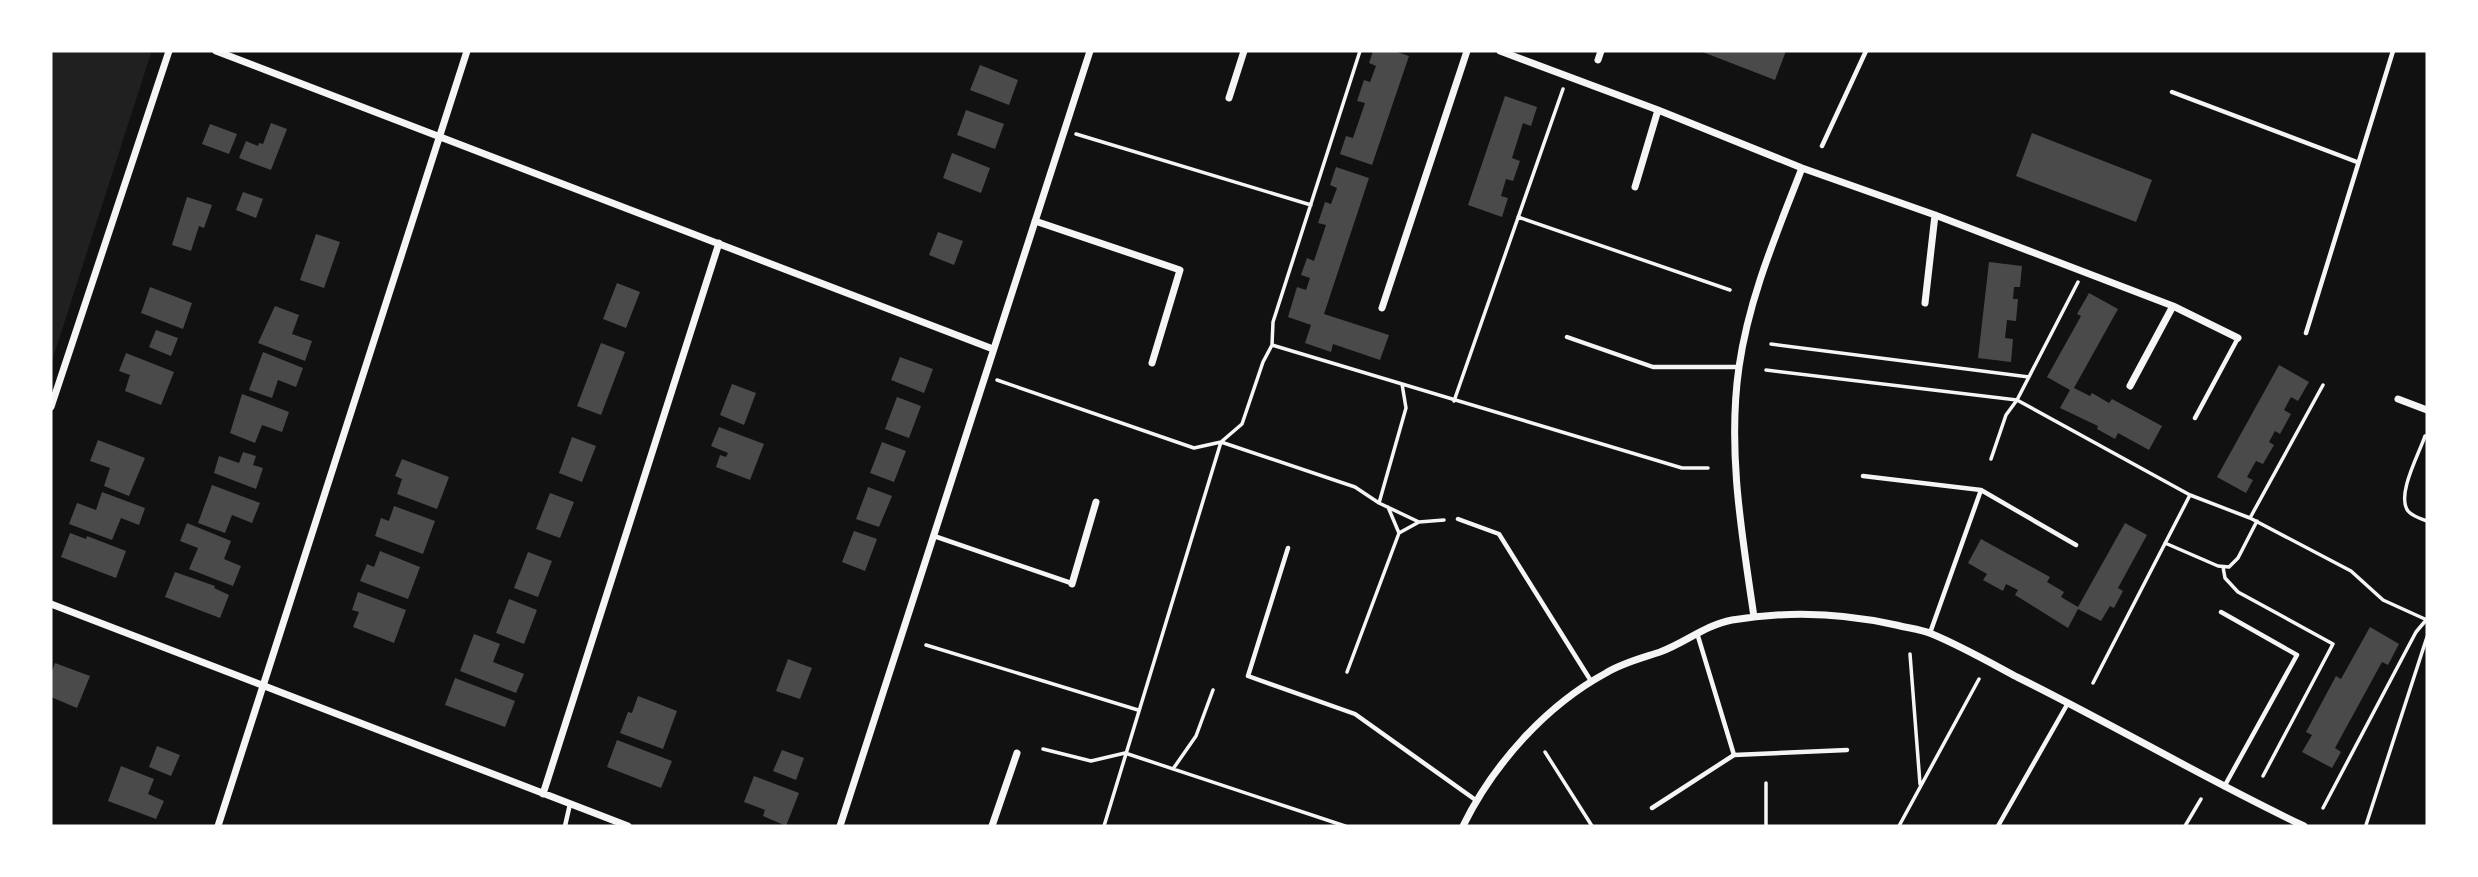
<svg xmlns="http://www.w3.org/2000/svg" width="2478" height="877" font-family="'Noto Sans',sans-serif">
<rect width="100%" height="100%" fill="#111"/>
<!-- green -->
<path fill="#202020" d="M 51,51 L 143,51 L 151,53 L 51,364 Z"/>
<!-- building -->
<path fill="#4a4a4a" d="M 1373,51 L 1394,51 L 1409,56 L 1372,165 L 1340,154 L 1346,136 L 1353,138 L 1365,103 L 1357,101 L 1364,80 L 1370,82 L 1376,66 L 1369,63 Z
M 1700,51 L 1786,51 L 1775,80 Z
M 980,65 L 1018,80 L 1009,105 L 970,90 Z
M 1505,96 L 1537,107 L 1531,126 L 1523,123 L 1512,158 L 1520,161 L 1513,181 L 1506,179 L 1501,196 L 1508,198 L 1502,217 L 1468,205 Z
M 966,110 L 1004,124 L 995,149 L 957,135 Z
M 271,123 L 287,129 L 271,170 L 239,158 L 246,141 L 258,146 L 259,143 L 263,144 Z
M 210,124 L 237,134 L 229,154 L 202,144 Z
M 2032,133 L 2152,180 L 2136,222 L 2016,176 Z
M 952,153 L 990,168 L 981,193 L 943,178 Z
M 1336,167 L 1369,178 L 1324,314 L 1389,335 L 1380,360 L 1333,344 L 1331,352 L 1305,343 L 1311,325 L 1288,317 L 1297,287 L 1306,290 L 1310,278 L 1301,275 L 1307,258 L 1314,261 L 1326,225 L 1318,223 L 1325,202 L 1331,204 L 1337,188 L 1330,185 Z
M 243,192 L 263,199 L 256,218 L 236,210 Z
M 187,197 L 212,205 L 204,228 L 199,226 L 191,251 L 172,245 Z
M 938,232 L 963,241 L 954,265 L 929,255 Z
M 316,234 L 340,242 L 324,288 L 300,280 Z
M 1989,262 L 2022,266 L 2020,287 L 2014,287 L 2013,299 L 2018,299 L 2016,321 L 2007,320 L 2005,338 L 2013,339 L 2011,362 L 1978,358 Z
M 617,283 L 640,292 L 626,328 L 603,319 Z
M 150,287 L 192,303 L 183,329 L 141,313 Z
M 2089,293 L 2118,309 L 2074,388 L 2090,396 L 2092,393 L 2109,403 L 2112,399 L 2162,426 L 2149,450 L 2118,433 L 2115,439 L 2097,429 L 2098,426 L 2060,408 L 2070,390 L 2047,377 L 2081,316 L 2077,314 Z
M 275,306 L 299,315 L 292,334 L 312,341 L 305,361 L 258,343 Z
M 156,330 L 178,338 L 171,356 L 149,347 Z
M 601,343 L 625,352 L 601,415 L 577,406 Z
M 263,352 L 303,368 L 296,387 L 278,380 L 272,398 L 249,390 Z
M 126,353 L 174,372 L 161,405 L 125,391 L 130,375 L 119,371 Z
M 900,357 L 933,369 L 924,393 L 891,380 Z
M 2279,365 L 2309,382 L 2298,401 L 2291,397 L 2284,410 L 2291,414 L 2280,434 L 2275,431 L 2269,442 L 2274,445 L 2263,464 L 2256,461 L 2247,477 L 2253,480 L 2246,493 L 2217,477 Z
M 732,384 L 756,393 L 744,425 L 720,415 Z
M 242,394 L 289,412 L 282,432 L 262,425 L 255,443 L 230,433 Z
M 897,397 L 921,406 L 909,438 L 885,429 Z
M 719,427 L 764,444 L 750,480 L 716,467 L 720,455 L 726,457 L 728,453 L 711,446 Z
M 572,437 L 596,446 L 582,482 L 559,473 Z
M 98,440 L 145,458 L 129,496 L 104,486 L 110,468 L 90,461 Z
M 882,442 L 906,451 L 894,482 L 870,473 Z
M 243,452 L 256,456 L 253,465 L 263,468 L 256,489 L 214,473 L 219,456 L 239,463 Z
M 402,459 L 449,477 L 437,509 L 397,494 L 402,479 L 395,476 Z
M 212,485 L 260,503 L 252,523 L 232,515 L 225,533 L 198,523 Z
M 868,487 L 892,496 L 879,527 L 856,519 Z
M 102,492 L 145,508 L 139,525 L 121,518 L 112,540 L 69,524 L 77,503 L 96,510 Z
M 550,493 L 574,502 L 560,538 L 536,529 Z
M 394,506 L 435,521 L 423,554 L 375,536 L 381,518 L 389,521 Z
M 187,523 L 231,541 L 224,559 L 241,566 L 233,586 L 189,569 L 198,548 L 180,541 Z
M 2125,523 L 2147,535 L 2118,588 L 2123,591 L 2114,608 L 2110,606 L 2101,621 L 2078,609 L 2068,628 L 2015,595 L 2018,590 L 2006,584 L 2003,591 L 1983,580 L 1987,574 L 1968,563 L 1981,539 L 2050,577 L 2047,582 L 2064,592 L 2061,597 L 2078,607 Z
M 854,531 L 877,539 L 865,571 L 842,562 Z
M 70,533 L 86,539 L 87,536 L 126,551 L 116,578 L 61,557 Z
M 380,551 L 420,567 L 408,599 L 360,581 L 367,564 L 374,567 Z
M 528,552 L 552,561 L 538,597 L 514,588 Z
M 175,572 L 215,586 L 214,588 L 229,595 L 220,618 L 165,597 Z
M 358,592 L 406,610 L 394,643 L 353,627 L 359,612 L 352,610 Z
M 509,599 L 537,610 L 524,644 L 496,633 Z
M 2370,627 L 2399,644 L 2388,665 L 2382,662 L 2335,748 L 2341,752 L 2332,768 L 2302,752 L 2312,735 L 2306,732 L 2336,676 L 2341,679 Z
M 474,634 L 500,644 L 493,662 L 524,674 L 516,693 L 460,671 Z
M 788,659 L 812,668 L 800,699 L 776,691 Z
M 55,663 L 90,676 L 77,708 L 51,697 L 51,674 Z
M 455,678 L 515,701 L 505,727 L 445,705 Z
M 638,696 L 677,711 L 663,749 L 620,733 L 628,712 L 632,713 Z
M 617,740 L 672,761 L 661,788 L 607,767 Z
M 157,746 L 180,755 L 171,776 L 149,767 Z
M 782,750 L 804,758 L 796,780 L 773,771 Z
M 121,766 L 154,779 L 148,794 L 164,801 L 156,819 L 108,801 Z
M 754,776 L 799,793 L 786,826 L 763,816 L 765,810 L 744,802 Z"/>
<g fill="none" stroke-linecap="round" stroke-linejoin="round">
<!-- path -->
<path stroke="#f5f5f5" stroke-width="3.5" d="M 1360,51 L 1273,322 L 1272,345 L 1682,468 L 1708,468
M 1076,134 L 1311,205
M 1518,217 L 1730,290
M 2078,282 L 2017,400 L 2190,495 L 2250,518 L 2351,571 L 2383,600 L 2427,620
M 1771,344 L 2029,377
M 1766,370 L 2017,400 L 2006,415 L 1991,459
M 997,380 L 1194,448 L 1221,442 L 1242,424 L 1263,362 L 1272,345
M 1454,401 L 1563,89
M 2425,436 C 2419,454 2396,495 2408,511 C 2412,516 2421,519 2427,521
M 1379,503 L 1419,522 L 1444,520
M 2250,518 L 2323,385
M 1399,533 L 1419,522
M 2165,543 L 2218,566 L 2229,567 L 2238,558 L 2257,521
M 2223,567 L 2225,578 L 2238,592 L 2333,644 L 2263,776
M 926,645 L 1138,710
M 1910,654 L 1920,784
M 1347,672 L 1399,533 L 1388,507
M 2093,683 L 2190,495
M 1043,749 L 1091,761 L 1125,753 L 1345,826
M 1545,752 L 1592,826
M 1173,769 L 1196,736 L 1213,690
M 1766,783 L 1766,826
M 2323,808 L 2416,632 L 2427,619
M 2366,825 L 2427,637
M 1104,826 L 1221,442 L 1355,487 L 1379,503 L 1406,408 L 1402,384
M 1899,826 L 1979,679
M 2185,826 L 2201,799"/>
<!-- service -->
<path stroke="#f5f5f5" stroke-width="4.5" d="M 2172,92 L 2357,162
M 1822,146 L 1866,51
M 2306,333 L 2393,51
M 1567,337 L 1653,367 L 1739,367
M 2195,418 L 2238,338
M 1863,476 L 1981,490 L 2076,545
M 1458,519 L 1499,534 L 1591,681
M 934,536 L 1071,583
M 1288,548 L 1248,676 L 1355,714 L 1477,801
M 2221,612 L 2297,655 L 2224,787
M 1697,633 L 1734,755
M 1930,633 L 1981,490
M 1652,808 L 1734,755 L 1847,750
M 565,826 L 570,804
M 1998,826 L 2068,703"/>
<!-- minor -->
<path stroke="#f5f5f5" stroke-width="7" d="M 216,51 L 993,349
M 1500,51 L 1658,110 L 1802,168 L 1935,215 L 2173,306 L 2238,338
M 1598,60 L 1601,51
M 1229,98 L 1244,51
M 1635,187 L 1658,110
M 1035,221 L 1180,270 L 1152,363
M 1925,303 L 1935,215
M 1382,308 L 1467,51
M 2130,386 L 2173,306
M 2398,399 L 2427,410
M 51,407 L 169,51
M 1072,584 L 1096,502
M 51,604 L 628,826
M 1754,617 C 1742,535 1727,450 1739,367 C 1749,297 1777,233 1802,168
M 543,794 L 719,243
M 218,826 L 467,51
M 840,826 L 1090,51
M 992,826 L 1017,753
M 1463,826 C 1493,765 1545,706 1606,673 C 1622,663 1642,658 1660,652 C 1685,643 1705,625 1732,620 C 1786,611 1843,613 1896,625 C 1907,628 1921,629 1932,634 C 1961,646 1989,662 2017,677 C 2114,725 2207,780 2304,826"/>
</g>
<!-- border -->
<rect width="2478" height="877" fill="none" stroke="#ffffff" stroke-width="105"/>
</svg>
